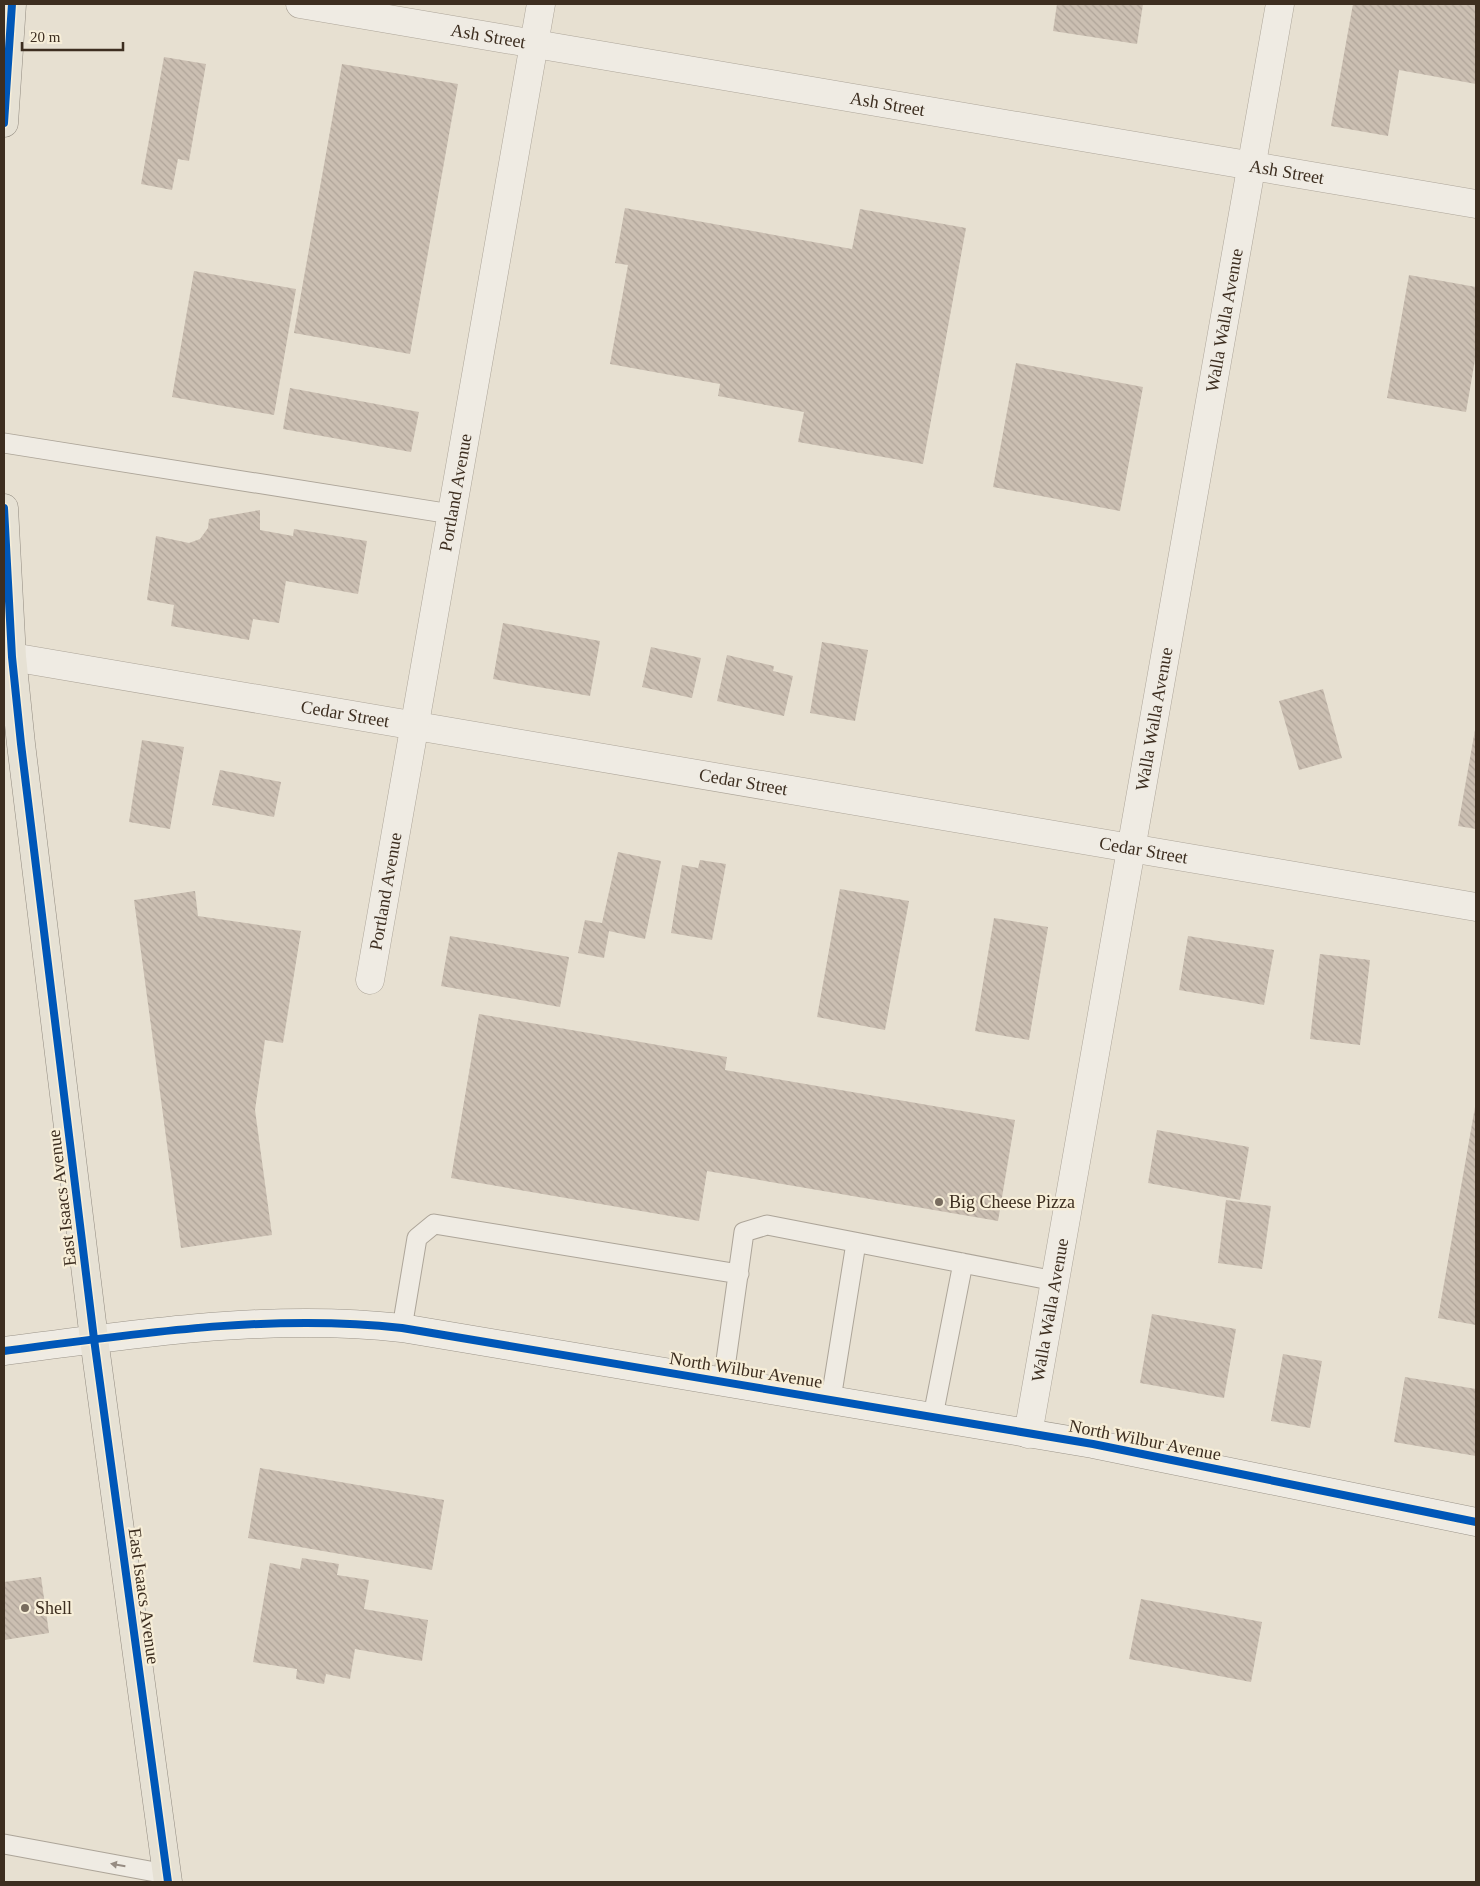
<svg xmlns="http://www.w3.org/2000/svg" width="1480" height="1886" font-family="Georgia,serif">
<defs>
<pattern id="building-back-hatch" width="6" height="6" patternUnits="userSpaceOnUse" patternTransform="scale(1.25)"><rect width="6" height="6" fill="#cbbfb2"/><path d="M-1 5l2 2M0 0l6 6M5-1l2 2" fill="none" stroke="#afa499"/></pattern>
</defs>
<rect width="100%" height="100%" fill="#e7e0d1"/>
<!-- building -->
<path fill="url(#building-back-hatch)" d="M 1057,4 L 1143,4 L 1137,44 L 1053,31 Z
M 1353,4 L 1476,4 L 1476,84 L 1399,70 L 1388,136 L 1331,126 Z
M 164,57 L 206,64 L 189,161 L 178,159 L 172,190 L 141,184 Z
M 342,64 L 458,84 L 410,354 L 294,333 Z
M 625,208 L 852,249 L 860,209 L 966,228 L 923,464 L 798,442 L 804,412 L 718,396 L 720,384 L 610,364 L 628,265 L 615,263 Z
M 194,271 L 296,289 L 274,415 L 172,397 Z
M 1409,275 L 1476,287 L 1476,354 L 1466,412 L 1387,398 Z
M 1016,363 L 1143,387 L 1120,511 L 993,487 Z
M 290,388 L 419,412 L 411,452 L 283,429 Z
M 260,510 L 260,530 L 293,536 L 294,529 L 367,541 L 358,594 L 286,581 L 279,623 L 253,619 L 249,640 L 171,626 L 174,605 L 147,600 L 156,536 L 189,543 L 200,539 L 208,528 L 209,519 Z
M 503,623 L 600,641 L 590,696 L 493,679 Z
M 822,642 L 868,650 L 855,721 L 810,713 Z
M 651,647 L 701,658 L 692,698 L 642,687 Z
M 727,655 L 774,666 L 773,671 L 793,676 L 784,716 L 717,701 Z
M 1323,689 L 1342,758 L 1299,770 L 1279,701 Z
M 1475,730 L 1476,730 L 1476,829 L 1458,826 Z
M 142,740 L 184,747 L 170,829 L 129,822 Z
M 220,770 L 281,782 L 274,817 L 212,805 Z
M 618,852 L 661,861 L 645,939 L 609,931 L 604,958 L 578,953 L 585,920 L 602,923 Z
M 700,860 L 726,864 L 712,940 L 671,933 L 682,865 L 698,868 Z
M 840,889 L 909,901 L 885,1030 L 817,1017 Z
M 195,891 L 198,916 L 301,931 L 283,1043 L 265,1040 L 255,1110 L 272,1235 L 181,1248 L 134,900 Z
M 994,918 L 1048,927 L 1029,1040 L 975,1031 Z
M 450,936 L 569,957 L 560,1007 L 441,986 Z
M 1188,936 L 1274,950 L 1264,1005 L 1179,990 Z
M 1320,954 L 1370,960 L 1360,1045 L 1310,1039 Z
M 479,1014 L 727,1057 L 725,1070 L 1015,1120 L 998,1221 L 707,1171 L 699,1221 L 451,1178 Z
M 1475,1107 L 1476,1107 L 1476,1325 L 1438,1318 Z
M 1157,1130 L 1249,1147 L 1240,1200 L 1148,1183 Z
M 1226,1200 L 1271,1206 L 1262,1269 L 1218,1263 Z
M 1152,1314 L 1236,1329 L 1224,1398 L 1140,1383 Z
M 1283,1354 L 1322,1361 L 1310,1428 L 1271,1421 Z
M 1405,1377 L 1476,1389 L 1476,1456 L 1394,1442 Z
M 260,1468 L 444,1500 L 432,1570 L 248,1538 Z
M 302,1558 L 339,1564 L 337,1575 L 369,1580 L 364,1609 L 428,1620 L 422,1661 L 355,1649 L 350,1679 L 326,1674 L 324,1684 L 296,1679 L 297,1669 L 253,1662 L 270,1563 L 300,1569 Z
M 41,1577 L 49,1633 L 4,1640 L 4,1582 Z
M 1141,1599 L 1262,1622 L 1251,1682 L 1129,1659 Z"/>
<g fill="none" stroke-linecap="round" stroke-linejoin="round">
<!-- lane casing -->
<g stroke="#ada599" stroke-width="21">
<path id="lane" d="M 4,443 L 451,514
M 402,1328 L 417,1238 L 434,1224 L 739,1274
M 723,1382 L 744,1232 L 767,1225 L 1055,1281
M 831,1399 L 856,1243
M 933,1416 L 963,1263
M 4,1844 L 166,1874"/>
</g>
<!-- street casing -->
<g stroke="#ada599" stroke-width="29">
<g id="street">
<path id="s1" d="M 300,4 L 1476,204"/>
<path id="s2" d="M 12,657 L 1476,907"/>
<path id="s3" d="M 370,980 L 541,4"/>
<path id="s4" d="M 1028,1434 L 1280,4"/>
</g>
</g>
<!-- secondary casing -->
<g stroke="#9c958a" stroke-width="29">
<path id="secondary" d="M 4,1351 C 135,1334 270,1313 402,1328 L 1093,1444 L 1476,1522"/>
</g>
<!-- primary casing -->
<g stroke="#928b80" stroke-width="29">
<path id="primary" d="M 4,123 L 12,4
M 4,508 L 12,657 L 21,744 L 94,1339 L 168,1882"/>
</g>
<!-- lane -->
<use href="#lane" stroke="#efebe3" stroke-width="19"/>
<!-- street -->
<use href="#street" stroke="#efebe3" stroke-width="28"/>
<!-- secondary -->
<use href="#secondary" stroke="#efebe3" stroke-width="28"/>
<!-- primary -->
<use href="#primary" stroke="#e6e1d4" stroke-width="28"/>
<!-- cycleway casing -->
<g stroke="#f7eed8" stroke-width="11">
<path id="cycleway" d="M 4,123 L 12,4
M 4,508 L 12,657 L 21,744 L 94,1339 L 168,1882
M 4,1351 C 135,1334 270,1313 402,1328 L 1093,1444 L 1476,1522"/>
</g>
<!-- cycleway -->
<use href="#cycleway" stroke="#0057b8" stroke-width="8"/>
</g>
<!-- one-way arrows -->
<defs><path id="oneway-solid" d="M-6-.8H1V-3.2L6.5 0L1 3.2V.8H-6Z" transform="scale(1.25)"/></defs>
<use fill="#968c82" href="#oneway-solid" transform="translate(118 1865) rotate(-170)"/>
<!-- markers -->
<g fill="#786c5e" stroke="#f7eed8" stroke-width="2">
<circle cx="939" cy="1202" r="5"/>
<circle cx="25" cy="1608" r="5"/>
</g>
<g text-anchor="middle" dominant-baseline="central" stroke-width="4.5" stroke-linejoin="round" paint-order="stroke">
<!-- street labels -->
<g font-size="18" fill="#3d2e20" stroke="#f7eed8">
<text stroke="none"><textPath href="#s1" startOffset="191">Ash Street</textPath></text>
<text stroke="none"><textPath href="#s1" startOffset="596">Ash Street</textPath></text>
<text stroke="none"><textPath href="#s1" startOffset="1001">Ash Street</textPath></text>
<text stroke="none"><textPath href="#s4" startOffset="1131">Walla Walla Avenue</textPath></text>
<text stroke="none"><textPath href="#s3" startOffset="495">Portland Avenue</textPath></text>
<text stroke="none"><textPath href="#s2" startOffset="338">Cedar Street</textPath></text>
<text stroke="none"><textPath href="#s4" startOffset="726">Walla Walla Avenue</textPath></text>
<text stroke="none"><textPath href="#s2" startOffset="742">Cedar Street</textPath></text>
<text stroke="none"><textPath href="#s2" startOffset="1148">Cedar Street</textPath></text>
<text stroke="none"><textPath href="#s3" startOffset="90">Portland Avenue</textPath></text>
<text transform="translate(62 1198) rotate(-97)">East Isaacs Avenue</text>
<text stroke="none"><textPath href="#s4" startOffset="126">Walla Walla Avenue</textPath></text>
<text transform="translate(746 1370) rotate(9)">North Wilbur Avenue</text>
<text transform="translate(1145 1440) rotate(11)">North Wilbur Avenue</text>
<text transform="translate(144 1596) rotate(82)">East Isaacs Avenue</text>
</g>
<!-- poi labels -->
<g font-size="18" fill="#3d2e20" stroke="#f7eed8" text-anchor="start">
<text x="949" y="1202">Big Cheese Pizza</text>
<text x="35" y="1608">Shell</text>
</g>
</g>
<!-- border -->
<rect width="1480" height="1886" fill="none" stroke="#3d2e20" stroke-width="10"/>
<!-- scale -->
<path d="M22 42v8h101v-8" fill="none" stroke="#3d2e20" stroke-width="2.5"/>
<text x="30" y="42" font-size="15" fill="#3d2e20" stroke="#f7eed8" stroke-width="4" paint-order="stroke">20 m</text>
</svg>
